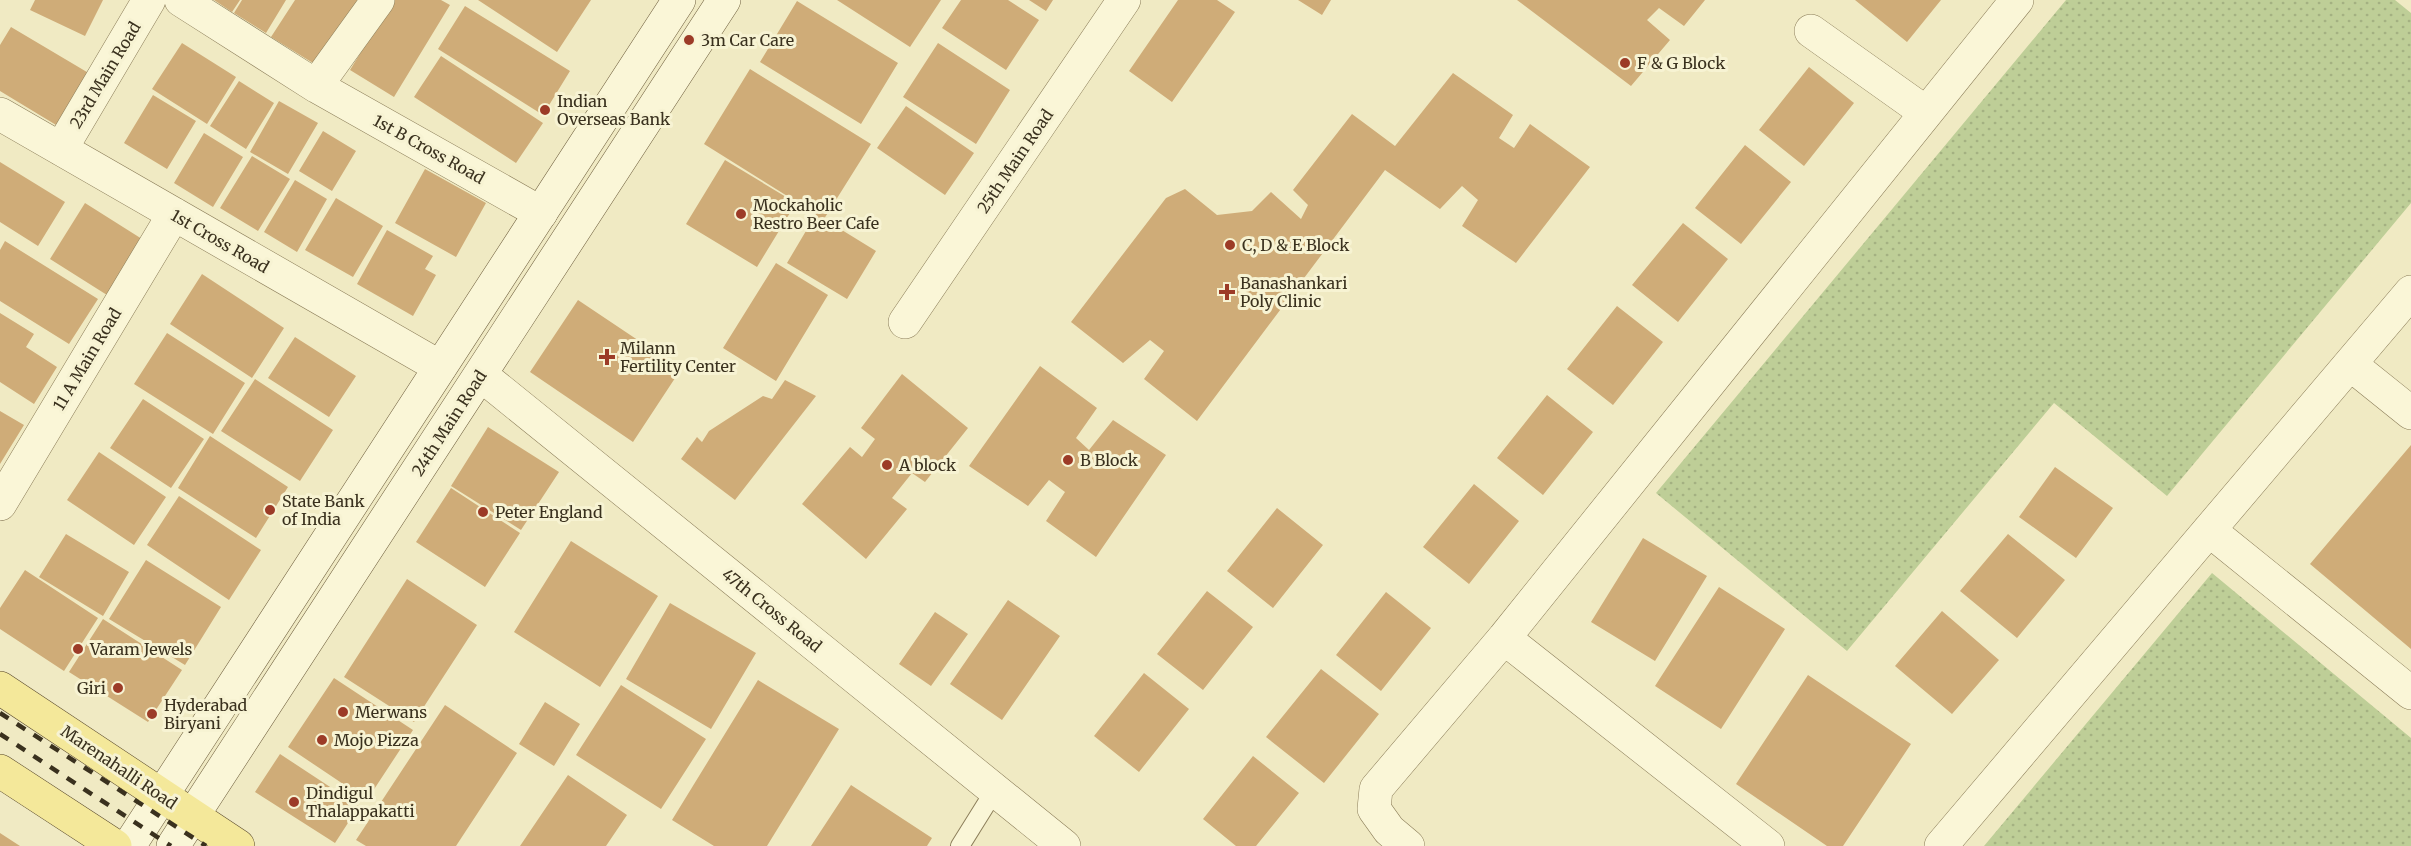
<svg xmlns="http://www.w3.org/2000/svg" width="2411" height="846" font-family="Merriweather,serif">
<defs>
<pattern id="grass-dots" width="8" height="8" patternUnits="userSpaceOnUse" patternTransform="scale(1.5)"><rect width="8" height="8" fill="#bece97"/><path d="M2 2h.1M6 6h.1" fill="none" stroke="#a4b182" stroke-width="1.8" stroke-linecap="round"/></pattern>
</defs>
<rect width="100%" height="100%" fill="#f0eac3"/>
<!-- grass -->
<path fill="url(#grass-dots)" d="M 2066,0 L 2395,0 L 2411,13 L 2411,203 L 2167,496 L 2054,403 L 1847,651 L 1656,493 Z
M 2212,573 L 2411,738 L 2411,846 L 1984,846 Z"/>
<!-- building -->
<path fill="#cfac78" d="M 35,0 L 103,0 L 85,36 L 30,10 Z
M 214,0 L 240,0 L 232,12 Z
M 242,0 L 286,0 L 266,33 L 234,13 Z
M 295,0 L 364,0 L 321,68 L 271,37 Z
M 393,0 L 441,0 L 450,5 L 394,97 L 350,70 Z
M 478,0 L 591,0 L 557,52 Z
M 837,0 L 941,0 L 910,47 Z
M 961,0 L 1008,0 L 1039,20 L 1006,70 L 942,28 Z
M 1029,0 L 1053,0 L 1046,11 Z
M 1178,0 L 1217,0 L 1235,12 L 1172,102 L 1129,71 Z
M 1298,0 L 1331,0 L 1322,15 Z
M 1517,0 L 1705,0 L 1684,26 L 1659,8 L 1647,20 L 1670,40 L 1631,86 Z
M 1855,0 L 1941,0 L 1907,42 Z
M 797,1 L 898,63 L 861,124 L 760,62 Z
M 465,6 L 570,71 L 543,115 L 438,49 Z
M 11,27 L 97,78 L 66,131 L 0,91 L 0,45 Z
M 182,43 L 236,77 L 207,124 L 152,89 Z
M 938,43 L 1010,90 L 976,144 L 903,97 Z
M 441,56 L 543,123 L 516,163 L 414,97 Z
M 1809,67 L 1854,103 L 1804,166 L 1759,130 Z
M 750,69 L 871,144 L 824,219 L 876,251 L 847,299 L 787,263 L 816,214 L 704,144 Z
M 1453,73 L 1513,115 L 1499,138 L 1514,148 L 1530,124 L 1590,167 L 1516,263 L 1462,226 L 1478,200 L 1462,186 L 1440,209 L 1385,170 L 1197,421 L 1144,379 L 1164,351 L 1150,340 L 1123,363 L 1071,322 L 1166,198 L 1185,189 L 1217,215 L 1252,211 L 1271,192 L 1301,219 L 1308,205 L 1293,190 L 1352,114 L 1395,146 Z
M 239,81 L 274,103 L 246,149 L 210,126 Z
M 153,95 L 196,121 L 167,169 L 124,143 Z
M 279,101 L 318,123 L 288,174 L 250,152 Z
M 906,106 L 974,153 L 945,195 L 877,148 Z
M 323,131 L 356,151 L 332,191 L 299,171 Z
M 204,133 L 243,157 L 213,207 L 174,183 Z
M 1745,145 L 1791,182 L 1741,244 L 1695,208 Z
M 252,156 L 290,179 L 258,231 L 220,208 Z
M 725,160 L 796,203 L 757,267 L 686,224 Z
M 0,162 L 65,202 L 38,246 L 0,222 Z
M 425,169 L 486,203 L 456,257 L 395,223 Z
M 295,180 L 327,199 L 297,252 L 264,232 Z
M 336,198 L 383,226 L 353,277 L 305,250 Z
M 85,203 L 142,239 L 107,295 L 50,259 Z
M 1683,223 L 1728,259 L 1678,322 L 1632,285 Z
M 387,230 L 433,256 L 425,269 L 436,275 L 413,316 L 357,284 Z
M 5,241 L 98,299 L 69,344 L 0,301 L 0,250 Z
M 776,263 L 828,295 L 776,381 L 723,348 Z
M 202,274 L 284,328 L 252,378 L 170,324 Z
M 578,300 L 681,369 L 633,442 L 530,372 Z
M 1617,306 L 1663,342 L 1613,405 L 1567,369 Z
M 0,313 L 34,334 L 26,347 L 57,367 L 34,404 L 0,382 Z
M 167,333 L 245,383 L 213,434 L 134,384 Z
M 295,337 L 356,376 L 329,417 L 268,378 Z
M 1040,366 L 1097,408 L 1076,438 L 1089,450 L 1113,420 L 1166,455 L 1096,557 L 1046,521 L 1065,492 L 1049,480 L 1028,506 L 969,466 Z
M 902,374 L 968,428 L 925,482 L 912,473 L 892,498 L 907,509 L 866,559 L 802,504 L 850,447 L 862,457 L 875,439 L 861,428 Z
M 255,379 L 333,430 L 300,481 L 221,431 Z
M 785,380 L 816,396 L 735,500 L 681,459 L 697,437 L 702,442 L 709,431 L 763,396 L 772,399 Z
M 1547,395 L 1593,432 L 1543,495 L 1497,458 Z
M 143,399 L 204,439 L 171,488 L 110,448 Z
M 0,411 L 24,425 L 0,464 Z
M 488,427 L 559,472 L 521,530 L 451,486 Z
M 210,436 L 288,487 L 256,538 L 178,488 Z
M 2411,445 L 2411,649 L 2310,564 Z
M 99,452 L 166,497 L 134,545 L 67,500 Z
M 2055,467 L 2113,508 L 2076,558 L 2019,517 Z
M 1474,484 L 1519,521 L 1469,584 L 1423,547 Z
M 451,488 L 520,533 L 485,587 L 416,542 Z
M 179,496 L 261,550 L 229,600 L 147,545 Z
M 1277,508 L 1323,545 L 1273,608 L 1227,571 Z
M 66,534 L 129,572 L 103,616 L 39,577 Z
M 2008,534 L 2065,580 L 2017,638 L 1960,591 Z
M 1643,538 L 1707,576 L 1655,661 L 1591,622 Z
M 571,541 L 658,596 L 600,687 L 514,632 Z
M 146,560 L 221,607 L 185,665 L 109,619 Z
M 25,570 L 98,618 L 64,671 L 0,629 L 0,608 Z
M 407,579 L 477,625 L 414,722 L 344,677 Z
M 1719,587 L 1785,629 L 1721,729 L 1655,686 Z
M 1207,591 L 1253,627 L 1203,690 L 1157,654 Z
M 1386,592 L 1431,628 L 1381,691 L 1336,655 Z
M 1008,600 L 1060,636 L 1002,720 L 950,684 Z
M 670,603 L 756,653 L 711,729 L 626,679 Z
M 1942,611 L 1999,660 L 1952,714 L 1895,666 Z
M 935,612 L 968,634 L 931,686 L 899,664 Z
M 103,619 L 182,670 L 148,722 L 69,672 Z
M 1321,669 L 1379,714 L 1324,783 L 1266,737 Z
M 1144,673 L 1189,709 L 1139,772 L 1094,736 Z
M 1808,675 L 1911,744 L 1843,846 L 1827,846 L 1736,784 Z
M 334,678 L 413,730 L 367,800 L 288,747 Z
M 758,680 L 839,729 L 767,846 L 714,846 L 672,820 Z
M 621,685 L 706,739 L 661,809 L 576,755 Z
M 545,702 L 580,724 L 554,766 L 519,744 Z
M 445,705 L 517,753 L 456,846 L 366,846 L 356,840 Z
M 280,754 L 359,806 L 335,843 L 255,792 Z
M 1253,756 L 1299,793 L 1256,846 L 1236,846 L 1203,819 Z
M 568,775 L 627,815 L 606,846 L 520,846 Z
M 851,785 L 932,838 L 927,846 L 811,846 Z
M 0,833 L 20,846 L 0,846 Z"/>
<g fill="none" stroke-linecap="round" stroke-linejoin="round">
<!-- service casing -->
<g stroke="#8b7d59" stroke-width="20">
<path id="service" d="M 960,846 L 995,790"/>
</g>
<!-- minor casing -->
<g stroke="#8b7d59" stroke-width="34">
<path id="minor" d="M 181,0 L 316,86 L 541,213
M 1811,31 L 1925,112
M 316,86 L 378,0
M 0,114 L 440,367
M 61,149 L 149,0
M 905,322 L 1124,0
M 2350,364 L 2411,413
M 0,504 L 174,214
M 2209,530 L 2411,693
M 1504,638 L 1768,846
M 1408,846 L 1389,830 L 1374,809 L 1376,789 L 1504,638 L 2017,0
M 1941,846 L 2411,292"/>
</g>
<!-- tertiary casing -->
<g stroke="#8b7d59" stroke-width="34">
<path id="tertiary" d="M 481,375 L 1064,846"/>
</g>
<!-- secondary casing -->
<g stroke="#6d5d3c" stroke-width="34">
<path id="secondary" d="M 129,846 L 679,0
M 173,846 L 724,0"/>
</g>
<!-- primary casing -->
<g stroke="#59492d" stroke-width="34">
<path id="primary" d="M 0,688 L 238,846
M 0,771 L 115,846"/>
</g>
<!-- service -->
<use href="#service" stroke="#faf6d7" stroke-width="18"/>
<!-- minor -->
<use href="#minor" stroke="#faf6d7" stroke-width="33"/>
<!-- tertiary -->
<use href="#tertiary" stroke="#faf6d7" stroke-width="33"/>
<!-- secondary -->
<use href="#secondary" stroke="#faf6d7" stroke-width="33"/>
<!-- primary -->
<use href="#primary" stroke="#f4e89a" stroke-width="33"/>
<!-- rail -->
<path stroke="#3a311e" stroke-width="4.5" stroke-dasharray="10 10" stroke-linecap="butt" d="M 0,713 L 206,846
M 0,734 L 171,846"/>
</g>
<!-- markers -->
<g fill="#9c3b27" stroke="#f7f3d3" stroke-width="2">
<circle cx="689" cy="40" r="6"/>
<circle cx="1625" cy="63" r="6"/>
<circle cx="545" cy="110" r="6"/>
<circle cx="741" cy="214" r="6"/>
<circle cx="1230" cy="245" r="6"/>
<path d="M1224 283h6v6h6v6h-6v6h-6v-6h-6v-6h6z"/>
<path d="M604 348h6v6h6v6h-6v6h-6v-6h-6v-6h6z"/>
<circle cx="1068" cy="460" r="6"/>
<circle cx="887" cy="465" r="6"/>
<circle cx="270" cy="510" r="6"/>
<circle cx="483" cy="512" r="6"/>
<circle cx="78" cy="649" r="6"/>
<circle cx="118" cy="688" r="6"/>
<circle cx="343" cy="712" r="6"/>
<circle cx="152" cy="714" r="6"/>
<circle cx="322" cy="740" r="6"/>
<circle cx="294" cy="802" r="6"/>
</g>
<g text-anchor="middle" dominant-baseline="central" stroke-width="6" stroke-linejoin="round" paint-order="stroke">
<!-- poi labels -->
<g font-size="16" fill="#3a311e" stroke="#f7f3d3" text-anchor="start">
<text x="701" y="40">3m Car Care</text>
<text x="1637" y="63">F &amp; G Block</text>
<text x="557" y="101">Indian<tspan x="557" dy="18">Overseas Bank</tspan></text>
<text x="753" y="205">Mockaholic<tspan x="753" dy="18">Restro Beer Cafe</tspan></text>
<text x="1242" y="245">C, D &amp; E Block</text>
<text x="1240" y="283">Banashankari<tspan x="1240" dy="18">Poly Clinic</tspan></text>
<text x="620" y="348">Milann<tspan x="620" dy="18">Fertility Center</tspan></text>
<text x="1080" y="460">B Block</text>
<text x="899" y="465">A block</text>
<text x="282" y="501">State Bank<tspan x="282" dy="18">of India</tspan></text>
<text x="495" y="512">Peter England</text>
<text x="90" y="649">Varam Jewels</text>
<text x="106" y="688" text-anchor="end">Giri</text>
<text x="164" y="705">Hyderabad<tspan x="164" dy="18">Biryani</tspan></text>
<text x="355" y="712">Merwans</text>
<text x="334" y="740">Mojo Pizza</text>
<text x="306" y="793">Dindigul<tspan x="306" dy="18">Thalappakatti</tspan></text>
</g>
<!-- street labels -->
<g font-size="16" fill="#3a311e" stroke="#f7f3d3">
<text transform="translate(105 75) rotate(-59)">23rd Main Road</text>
<text transform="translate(429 149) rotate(29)">1st B Cross Road</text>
<text transform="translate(1015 161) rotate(-56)">25th Main Road</text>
<text transform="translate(220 241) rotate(30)">1st Cross Road</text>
<text transform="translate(87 359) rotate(-59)">11 A Main Road</text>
<text transform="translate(449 423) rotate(-57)">24th Main Road</text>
<text transform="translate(772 610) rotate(39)">47th Cross Road</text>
<text transform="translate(119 767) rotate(34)">Marenahalli Road</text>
</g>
</g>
</svg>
